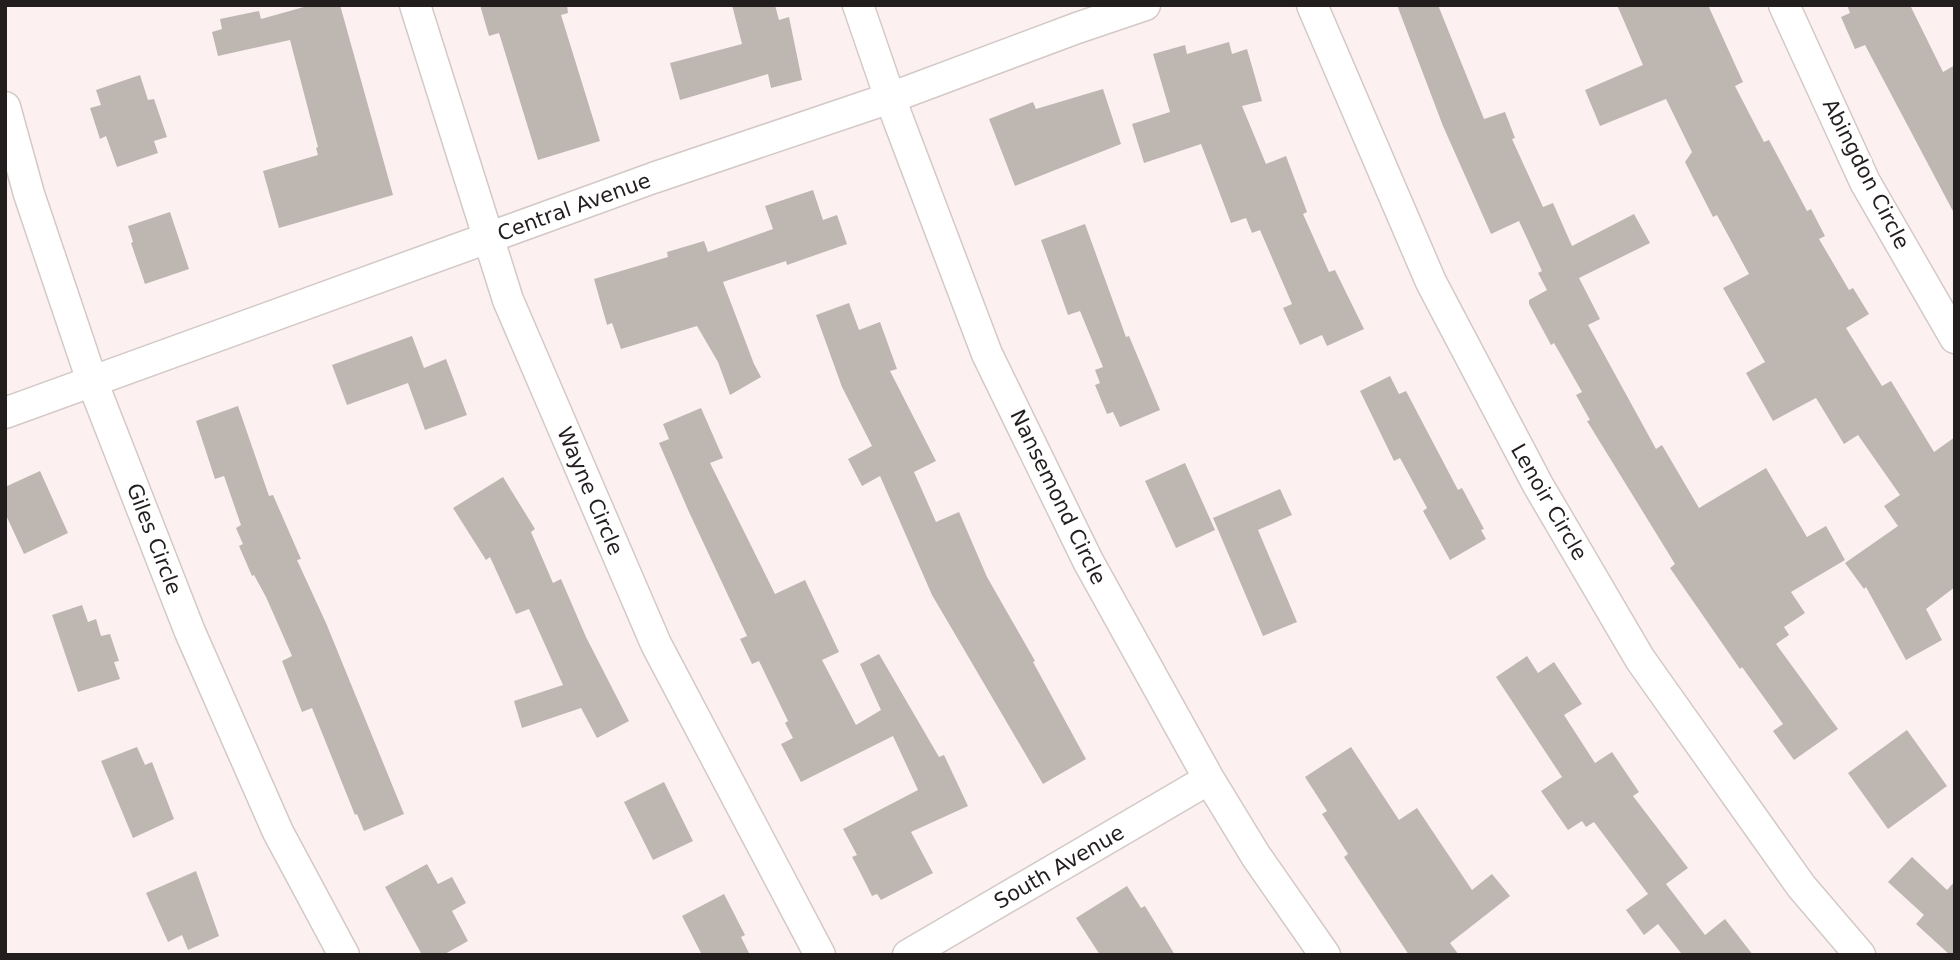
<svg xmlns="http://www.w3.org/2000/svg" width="1960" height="960" font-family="'DejaVu Sans',sans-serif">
<rect width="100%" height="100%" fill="#fcf1f0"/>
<!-- building -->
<path fill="#beb7b1" d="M 311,5 L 340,5 L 393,195 L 279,228 L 263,171 L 318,155 L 316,148 L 318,147 L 290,40 L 218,56 L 212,32 L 222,29 L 220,19 L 259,11 L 261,19 Z
M 480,5 L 567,5 L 568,13 L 561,15 L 600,141 L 538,160 L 499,33 L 489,36 Z
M 732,5 L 775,5 L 779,20 L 789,17 L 802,80 L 771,88 L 768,74 L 680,100 L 670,63 L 742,44 Z
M 1397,5 L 1438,5 L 1484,119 L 1505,112 L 1515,138 L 1512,139 L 1543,207 L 1553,203 L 1572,246 L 1634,214 L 1650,243 L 1579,278 L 1600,319 L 1588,325 L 1656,449 L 1662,445 L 1699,508 L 1766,468 L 1807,537 L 1826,526 L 1845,560 L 1791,592 L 1805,613 L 1784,627 L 1789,635 L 1776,644 L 1838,729 L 1794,760 L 1773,731 L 1783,724 L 1742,667 L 1740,669 L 1670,568 L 1675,564 L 1587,421 L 1590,420 L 1576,395 L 1582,392 L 1554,343 L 1551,345 L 1529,304 L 1529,300 L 1547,290 L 1538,273 L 1542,271 L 1519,221 L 1491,234 L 1443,126 Z
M 1617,5 L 1708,5 L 1743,82 L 1735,86 L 1764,142 L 1769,140 L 1807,211 L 1811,209 L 1825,236 L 1819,239 L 1849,290 L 1853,288 L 1869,314 L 1846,328 L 1882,386 L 1891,381 L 1934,452 L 1955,437 L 1955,587 L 1926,609 L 1942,640 L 1906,660 L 1866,587 L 1864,589 L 1845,563 L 1898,526 L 1884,506 L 1900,495 L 1858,435 L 1844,444 L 1816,398 L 1773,421 L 1746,373 L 1765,362 L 1723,288 L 1749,274 L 1717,215 L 1713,217 L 1685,162 L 1692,152 L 1666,99 L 1600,126 L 1585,90 L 1643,65 Z
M 1847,5 L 1910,5 L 1943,72 L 1955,65 L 1955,215 L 1865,45 L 1855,49 L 1841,17 L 1850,13 Z
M 1229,42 L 1232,54 L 1247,49 L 1262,101 L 1242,106 L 1266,164 L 1286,156 L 1307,212 L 1303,214 L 1329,272 L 1335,270 L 1364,329 L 1327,346 L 1322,335 L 1300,345 L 1283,308 L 1292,304 L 1260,230 L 1252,233 L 1246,218 L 1231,223 L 1201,144 L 1144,163 L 1132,124 L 1170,112 L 1153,54 L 1185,45 L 1187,54 Z
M 140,75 L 148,100 L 154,99 L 167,137 L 154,141 L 158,153 L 117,167 L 106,136 L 100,139 L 90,108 L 101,105 L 96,90 Z
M 1103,89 L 1121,144 L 1015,186 L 989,119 L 1033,102 L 1036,109 Z
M 813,190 L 823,220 L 837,215 L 847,244 L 787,265 L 786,261 L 723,282 L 754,364 L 761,377 L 730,395 L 718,362 L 697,326 L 621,349 L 612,323 L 607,325 L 594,279 L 668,257 L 667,252 L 704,241 L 708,252 L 773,229 L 765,206 Z
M 170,212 L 189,269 L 145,284 L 131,243 L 133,242 L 128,226 Z
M 1085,224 L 1126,337 L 1129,336 L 1160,410 L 1120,427 L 1113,412 L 1107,414 L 1095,385 L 1100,383 L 1095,370 L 1103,367 L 1080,311 L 1068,315 L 1041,240 Z
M 849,303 L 859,330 L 880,322 L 897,369 L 890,371 L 936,461 L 914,472 L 936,522 L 959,512 L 987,577 L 1035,661 L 1033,662 L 1086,759 L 1043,784 L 932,595 L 880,476 L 862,486 L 848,459 L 872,446 L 842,387 L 816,315 Z
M 412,336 L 424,368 L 446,359 L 467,415 L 425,430 L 408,383 L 347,405 L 332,365 Z
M 1390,376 L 1399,394 L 1406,391 L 1458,490 L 1462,488 L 1484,529 L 1481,530 L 1486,539 L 1450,560 L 1423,511 L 1427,508 L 1400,458 L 1394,461 L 1360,391 Z
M 238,406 L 269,496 L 273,495 L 301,559 L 297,560 L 326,623 L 404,814 L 364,831 L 357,814 L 355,815 L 312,708 L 302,712 L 282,661 L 292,656 L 266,597 L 254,575 L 252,576 L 239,546 L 243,544 L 236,528 L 241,525 L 224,476 L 215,479 L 196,421 Z
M 701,408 L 723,458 L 710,463 L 775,594 L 805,580 L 839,652 L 822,660 L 856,725 L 881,710 L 860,664 L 879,654 L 939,757 L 944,755 L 968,806 L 911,832 L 933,873 L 881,900 L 877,894 L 872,896 L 861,874 L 852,857 L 857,855 L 843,829 L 918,790 L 893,736 L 801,782 L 781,744 L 793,738 L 785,723 L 788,721 L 759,661 L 752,664 L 740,639 L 747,636 L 689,512 L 659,443 L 669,439 L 663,424 Z
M 1185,463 L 1215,530 L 1176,548 L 1145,481 Z
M 40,471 L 68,533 L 24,554 L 5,513 L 5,487 Z
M 503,477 L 535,529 L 531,532 L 553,583 L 561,579 L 586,637 L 629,721 L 597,738 L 581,708 L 522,728 L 514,701 L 563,685 L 529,609 L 516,614 L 490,557 L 486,560 L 453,508 Z
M 1280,489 L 1292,515 L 1258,530 L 1297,622 L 1263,636 L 1213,518 Z
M 82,605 L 88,622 L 96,619 L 101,636 L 110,634 L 119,661 L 114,662 L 120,679 L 78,692 L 52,615 Z
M 1527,656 L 1538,673 L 1554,662 L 1582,704 L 1564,715 L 1595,763 L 1612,752 L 1639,792 L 1633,796 L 1688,868 L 1666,884 L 1705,935 L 1725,919 L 1753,955 L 1679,955 L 1681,953 L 1658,924 L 1644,935 L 1626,910 L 1648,894 L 1594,822 L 1586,827 L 1582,821 L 1568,830 L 1541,791 L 1562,777 L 1496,677 Z
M 1907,730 L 1947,786 L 1888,829 L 1848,773 Z
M 137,747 L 145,765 L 152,762 L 174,819 L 133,838 L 101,761 Z
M 1351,747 L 1399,820 L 1417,808 L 1472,890 L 1492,874 L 1510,896 L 1450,943 L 1459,955 L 1409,955 L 1344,857 L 1348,854 L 1322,814 L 1327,811 L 1305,777 Z
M 664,782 L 693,841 L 653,860 L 624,802 Z
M 1912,857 L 1947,890 L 1955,881 L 1955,955 L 1950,955 L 1916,924 L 1924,915 L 1888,882 Z
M 427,864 L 438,884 L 452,877 L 466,903 L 452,911 L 468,941 L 443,955 L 422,955 L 385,887 Z
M 196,871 L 219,936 L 188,950 L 182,935 L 168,942 L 146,893 Z
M 1127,886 L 1141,908 L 1145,906 L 1175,955 L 1100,955 L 1076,918 Z
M 724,894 L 745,935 L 741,937 L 750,955 L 702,955 L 682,916 Z"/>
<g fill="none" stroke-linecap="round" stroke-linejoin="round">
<!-- street casing -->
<g stroke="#d3c9c7" stroke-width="33">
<path id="street" d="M 415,5 L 508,300 L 656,644 L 820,955
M 858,5 L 890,98 L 987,354 L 1088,561 L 1209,779 L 1256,856 L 1325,955
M 1312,5 L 1431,282 L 1538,485 L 1640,659 L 1801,886 L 1860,955
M 1784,5 L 1865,182 L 1955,338
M 5,107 L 29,194 L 92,381 L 190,632 L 278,832 L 344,955
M 5,413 L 653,178 L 890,98 L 1077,28 L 1145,5
M 908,955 L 1209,779"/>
</g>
<!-- street -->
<use href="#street" stroke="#fff" stroke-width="30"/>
</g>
<g text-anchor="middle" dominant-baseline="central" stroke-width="6" stroke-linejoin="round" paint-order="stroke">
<!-- street labels -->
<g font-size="21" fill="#221e1e" stroke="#fff">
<text transform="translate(1866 174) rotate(63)">Abingdon Circle</text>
<text transform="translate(574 207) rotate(-20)">Central Avenue</text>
<text transform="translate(590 491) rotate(67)">Wayne Circle</text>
<text transform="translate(1058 497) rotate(64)">Nansemond Circle</text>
<text transform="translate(1549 502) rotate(60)">Lenoir Circle</text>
<text transform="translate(154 539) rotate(69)">Giles Circle</text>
<text transform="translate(1059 867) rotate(-30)">South Avenue</text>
</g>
</g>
<!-- border -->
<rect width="1960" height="960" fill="none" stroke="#221e1e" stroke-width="14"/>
</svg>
